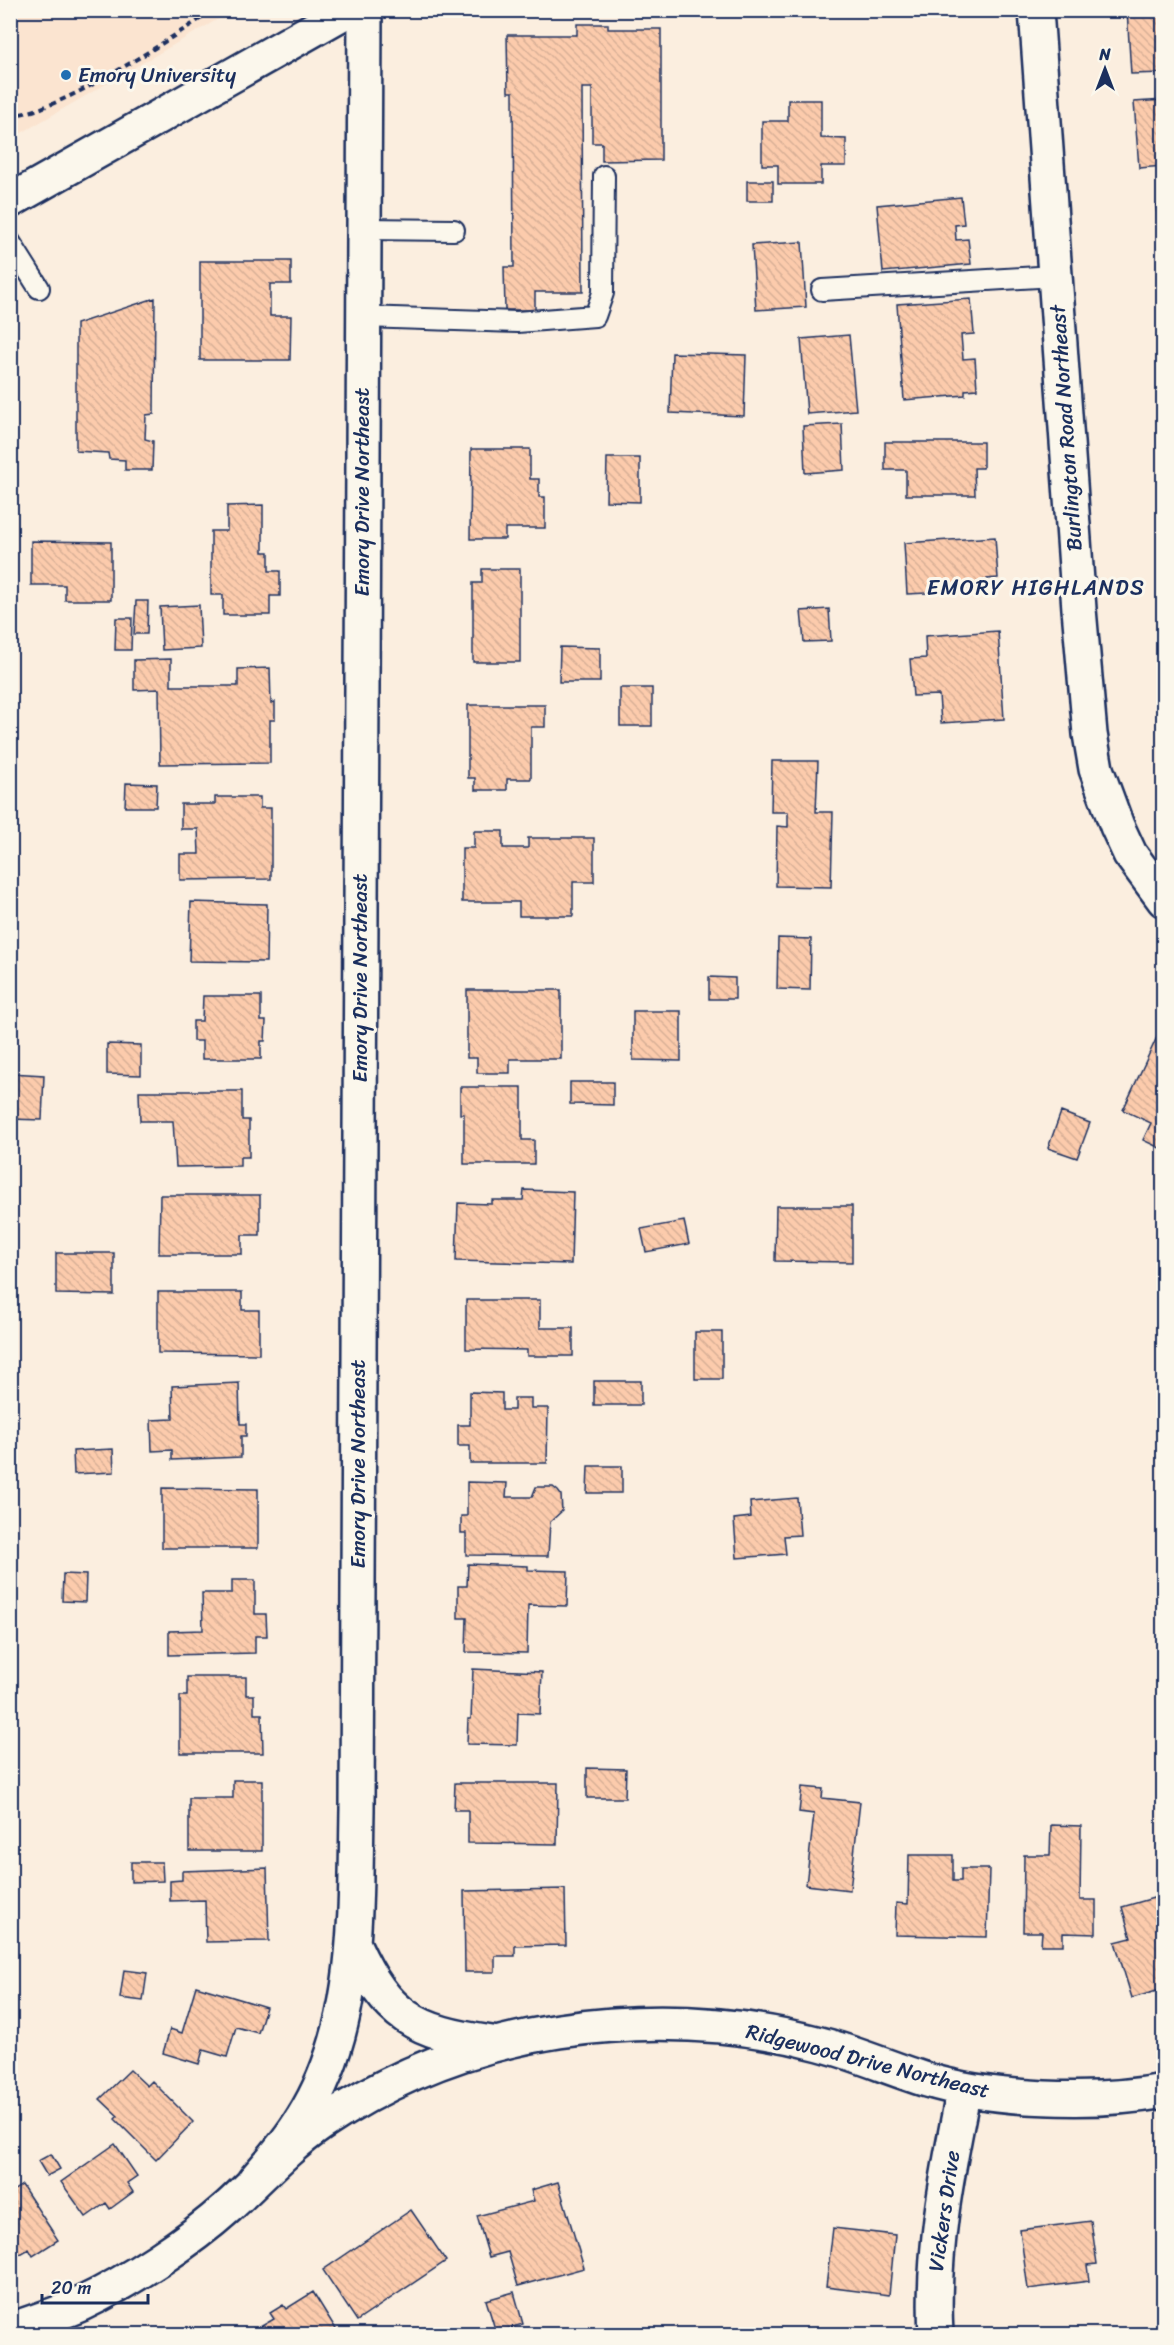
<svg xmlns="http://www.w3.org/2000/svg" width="1174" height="2345" font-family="Sriracha,sans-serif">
<defs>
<pattern id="building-back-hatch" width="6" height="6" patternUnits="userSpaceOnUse" patternTransform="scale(1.5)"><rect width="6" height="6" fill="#fccbac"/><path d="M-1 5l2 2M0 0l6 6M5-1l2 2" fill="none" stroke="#d7af96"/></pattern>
</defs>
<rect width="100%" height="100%" fill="#fbeedf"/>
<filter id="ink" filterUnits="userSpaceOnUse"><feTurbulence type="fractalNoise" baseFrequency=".0167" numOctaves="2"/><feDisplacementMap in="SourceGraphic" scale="12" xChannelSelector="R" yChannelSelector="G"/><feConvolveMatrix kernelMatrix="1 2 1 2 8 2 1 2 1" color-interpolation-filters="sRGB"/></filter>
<g filter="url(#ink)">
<!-- built -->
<path fill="#fbe4d0" d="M 11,10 L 232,10 L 232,11 L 11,139 Z"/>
<!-- building -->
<path fill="url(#building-back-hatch)" stroke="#1b2f5e" stroke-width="1.5" d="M 1127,10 L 1164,10 L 1164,73 L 1131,74 Z
M 577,24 L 608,24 L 608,29 L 661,29 L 661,160 L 602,161 L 602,143 L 592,143 L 592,88 L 582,88 L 583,292 L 535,292 L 535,310 L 505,310 L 504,267 L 514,267 L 513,92 L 508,92 L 507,35 L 577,35 Z
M 788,100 L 821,100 L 821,138 L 846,139 L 846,166 L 821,166 L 821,184 L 778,184 L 778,165 L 762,165 L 762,121 L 788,121 Z
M 1164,100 L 1164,166 L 1139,168 L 1134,102 Z
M 747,181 L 773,181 L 773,201 L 747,201 Z
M 961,197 L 964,224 L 955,225 L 956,240 L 968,239 L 971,264 L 883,272 L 877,205 Z
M 1164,204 L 1164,256 L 1161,257 L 1156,205 Z
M 802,242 L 806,307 L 756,310 L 752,245 Z
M 200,261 L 291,261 L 291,284 L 270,284 L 270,316 L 291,316 L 290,360 L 200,360 Z
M 155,298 L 154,414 L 146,415 L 145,439 L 153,441 L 152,470 L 125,470 L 125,460 L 109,459 L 108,453 L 76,451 L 76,324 Z
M 971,299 L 974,334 L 961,335 L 963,359 L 975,358 L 977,389 L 965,390 L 965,395 L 904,400 L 897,304 Z
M 849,335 L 856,410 L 807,414 L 801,339 Z
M 672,353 L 746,355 L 744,416 L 670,413 Z
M 842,424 L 844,470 L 805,473 L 803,426 Z
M 1159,424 L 1164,424 L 1164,474 Z
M 885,442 L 983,442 L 983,468 L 974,468 L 975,495 L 906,495 L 906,470 L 885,470 Z
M 471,449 L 530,449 L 530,479 L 539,479 L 539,497 L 545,497 L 545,528 L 505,528 L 505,539 L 470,539 Z
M 607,458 L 640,458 L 640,502 L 606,501 Z
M 263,505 L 263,552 L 269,552 L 269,571 L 280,571 L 280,596 L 270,596 L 270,615 L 223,615 L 223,595 L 211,595 L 211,531 L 227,531 L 227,506 Z
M 995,537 L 998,578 L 987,579 L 987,590 L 907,594 L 904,543 Z
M 31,541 L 111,542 L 111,600 L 65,600 L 65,585 L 31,585 Z
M 482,569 L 520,569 L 520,662 L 473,662 L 473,583 L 482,583 Z
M 136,601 L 148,601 L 147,634 L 134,634 Z
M 199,605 L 201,648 L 162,650 L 160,607 Z
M 829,609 L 831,641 L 804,642 L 801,611 Z
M 116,618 L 132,618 L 131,650 L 115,650 Z
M 998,631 L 1004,719 L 941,723 L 939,695 L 913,696 L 910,659 L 926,658 L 925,636 Z
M 560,647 L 600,648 L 600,682 L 559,682 Z
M 171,659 L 171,686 L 238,686 L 238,669 L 270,668 L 271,703 L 275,702 L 275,720 L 270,720 L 270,763 L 160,764 L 159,689 L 134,690 L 134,660 Z
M 620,688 L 652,688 L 652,726 L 620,726 Z
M 468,705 L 545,705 L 545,727 L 531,727 L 531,779 L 507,779 L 507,790 L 475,790 L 475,778 L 468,778 Z
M 772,761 L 818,761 L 816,812 L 833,812 L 831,887 L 776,886 L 777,826 L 788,827 L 788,812 L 771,812 Z
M 126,783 L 157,784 L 156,807 L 125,807 Z
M 215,797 L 260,797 L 260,808 L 271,808 L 271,879 L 180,880 L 180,854 L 199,854 L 198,829 L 181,829 L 181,804 L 215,804 Z
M 474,831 L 503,831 L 503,848 L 528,848 L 528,838 L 594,838 L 594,882 L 573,882 L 573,916 L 519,916 L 519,902 L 462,902 L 462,848 L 474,848 Z
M 191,902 L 267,904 L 266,962 L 189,961 Z
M 778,938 L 811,939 L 810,990 L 777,989 Z
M 709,977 L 735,978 L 735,999 L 709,999 Z
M 467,990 L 561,990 L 561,1059 L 510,1059 L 510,1073 L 477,1073 L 477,1058 L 467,1058 Z
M 203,996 L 261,996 L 261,1021 L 266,1021 L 265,1041 L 261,1041 L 261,1059 L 202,1059 L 202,1041 L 193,1041 L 193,1021 L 202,1021 Z
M 633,1011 L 681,1011 L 681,1061 L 633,1060 Z
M 1158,1035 L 1164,1038 L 1164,1150 L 1143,1140 L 1151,1123 L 1123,1110 Z
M 107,1044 L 141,1045 L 141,1075 L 107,1074 Z
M 10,1073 L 44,1075 L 42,1120 L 10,1119 Z
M 570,1082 L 613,1082 L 613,1105 L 570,1104 Z
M 460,1087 L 522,1087 L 522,1140 L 534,1140 L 534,1164 L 464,1164 L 464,1114 L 460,1114 Z
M 139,1091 L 242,1091 L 242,1120 L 249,1120 L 249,1157 L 240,1157 L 240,1166 L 176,1167 L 173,1121 L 140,1121 Z
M 1061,1112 L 1090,1123 L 1077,1158 L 1048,1148 Z
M 524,1190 L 573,1192 L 571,1264 L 456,1261 L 458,1203 L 492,1204 L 492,1200 L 523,1200 Z
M 160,1195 L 260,1195 L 260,1235 L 242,1235 L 242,1254 L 159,1254 Z
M 776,1206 L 852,1206 L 852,1262 L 775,1261 Z
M 684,1221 L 689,1244 L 646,1252 L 641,1229 Z
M 56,1253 L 114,1253 L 114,1295 L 56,1294 Z
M 158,1292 L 242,1292 L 242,1310 L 259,1310 L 259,1354 L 158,1353 Z
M 466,1300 L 540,1300 L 540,1328 L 573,1328 L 573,1356 L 527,1356 L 527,1350 L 466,1349 Z
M 695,1332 L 722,1332 L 722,1379 L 695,1379 Z
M 594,1381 L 641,1381 L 641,1405 L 594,1405 Z
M 239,1383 L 240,1424 L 246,1424 L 246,1436 L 241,1436 L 241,1457 L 172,1460 L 172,1450 L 152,1451 L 151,1420 L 173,1419 L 172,1386 Z
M 470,1392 L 502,1393 L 502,1410 L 514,1410 L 514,1398 L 531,1398 L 531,1408 L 548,1408 L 547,1463 L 470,1463 L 470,1446 L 458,1446 L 458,1425 L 470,1425 Z
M 113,1449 L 114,1472 L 74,1474 L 73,1451 Z
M 588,1466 L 622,1466 L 622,1493 L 587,1493 Z
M 467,1482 L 507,1483 L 506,1497 L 532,1497 L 536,1487 L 553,1487 L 558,1491 L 561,1495 L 562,1511 L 550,1522 L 548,1556 L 466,1555 L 466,1533 L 461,1533 L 461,1516 L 467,1516 Z
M 162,1488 L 258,1489 L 258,1548 L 162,1548 Z
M 797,1498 L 800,1535 L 784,1536 L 786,1554 L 737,1558 L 734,1519 L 751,1517 L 750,1502 Z
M 468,1564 L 528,1566 L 528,1570 L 568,1571 L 567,1606 L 528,1605 L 527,1653 L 466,1652 L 467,1618 L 458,1618 L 458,1586 L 467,1586 Z
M 63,1574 L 86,1575 L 85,1602 L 62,1601 Z
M 232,1580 L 255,1580 L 255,1614 L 266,1614 L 267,1636 L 255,1636 L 255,1653 L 169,1655 L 169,1631 L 203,1630 L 202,1593 L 232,1593 Z
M 473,1669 L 542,1672 L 540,1714 L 518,1713 L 517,1745 L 467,1744 L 468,1719 L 471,1719 Z
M 187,1677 L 246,1677 L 246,1695 L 254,1695 L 254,1714 L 262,1714 L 263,1753 L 180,1753 L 180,1696 L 187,1696 Z
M 587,1768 L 626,1769 L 625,1798 L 587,1798 Z
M 233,1780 L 262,1780 L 262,1851 L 189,1851 L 189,1798 L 233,1798 Z
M 455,1783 L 558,1783 L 557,1844 L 468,1843 L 468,1810 L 454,1810 Z
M 802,1787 L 823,1789 L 822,1798 L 860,1802 L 850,1890 L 806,1885 L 814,1814 L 799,1812 Z
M 1051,1825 L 1081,1826 L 1080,1900 L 1096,1900 L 1096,1934 L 1063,1933 L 1063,1945 L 1041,1945 L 1042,1932 L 1023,1932 L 1024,1855 L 1050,1855 Z
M 909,1855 L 953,1855 L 953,1881 L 961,1881 L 961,1869 L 989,1869 L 987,1937 L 895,1935 L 896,1903 L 908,1904 Z
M 131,1862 L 162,1862 L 163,1881 L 131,1882 Z
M 267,1868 L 269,1941 L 206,1942 L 205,1900 L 170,1901 L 170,1881 L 182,1880 L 182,1871 Z
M 565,1889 L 566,1945 L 515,1946 L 515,1956 L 495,1956 L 495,1972 L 465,1972 L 464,1891 Z
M 1164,1895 L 1164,1989 L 1132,1998 L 1115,1942 L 1131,1938 L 1122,1907 Z
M 124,1970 L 147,1973 L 143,2001 L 120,1998 Z
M 196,1986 L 266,2007 L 258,2033 L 236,2027 L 227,2057 L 203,2050 L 199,2064 L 163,2053 L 170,2029 L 182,2033 Z
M 130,2070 L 147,2086 L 152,2081 L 193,2122 L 156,2160 L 115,2119 L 118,2116 L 100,2099 Z
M 115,2144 L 137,2176 L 127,2183 L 133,2192 L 110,2209 L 106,2203 L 86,2217 L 61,2182 Z
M 51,2154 L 60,2169 L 47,2176 L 38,2161 Z
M 558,2182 L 584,2268 L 518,2286 L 508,2252 L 489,2257 L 477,2216 L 534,2201 L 531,2190 Z
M 22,2185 L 58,2240 L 33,2256 L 29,2249 L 10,2260 L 10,2193 Z
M 411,2210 L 446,2261 L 357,2321 L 323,2270 Z
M 1091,2221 L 1097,2264 L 1087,2265 L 1089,2281 L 1028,2289 L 1020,2230 Z
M 833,2228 L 895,2235 L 889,2295 L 826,2287 Z
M 313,2292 L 339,2334 L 265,2334 L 260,2327 L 274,2319 L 270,2313 L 283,2305 L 286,2309 Z
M 514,2292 L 523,2324 L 496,2332 L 486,2300 Z"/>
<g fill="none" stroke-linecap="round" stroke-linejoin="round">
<!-- service casing -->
<g stroke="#1b2f5e" stroke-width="24">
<path id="service" d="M 364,229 L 454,230
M 10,242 L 39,288
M 822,290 L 1055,276
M 363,317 L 517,322 L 595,316 L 603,293 L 604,176"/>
</g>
<!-- minor casing -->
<g stroke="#1b2f5e" stroke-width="38">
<path id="minor" d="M 1036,10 L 1079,609 L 1090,734 L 1096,769 L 1117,826 L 1130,854 L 1164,900
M 354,1945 C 387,2017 415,2032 492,2043
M 254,2181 C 271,2161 289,2141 302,2119 C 360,2028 355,1913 357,1810 L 365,10
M 10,2330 C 34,2322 58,2314 81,2304 C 128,2282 189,2242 228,2207 C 259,2179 286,2148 321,2124 C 392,2076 474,2044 559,2031 C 646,2018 734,2021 820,2044 C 856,2053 891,2069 927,2080 C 993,2100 1095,2104 1164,2091
M 936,2334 C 931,2251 948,2170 964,2089"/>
</g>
<!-- secondary casing -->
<g stroke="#1b2f5e" stroke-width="38">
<path id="secondary" d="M 10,201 L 348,10"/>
</g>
<!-- path -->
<path stroke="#1b2f5e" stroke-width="4" stroke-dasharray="6 4.5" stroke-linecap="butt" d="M 10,115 C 59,114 170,38 214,10"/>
<!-- service -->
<use href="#service" stroke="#fbf7ec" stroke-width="20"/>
<!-- minor -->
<use href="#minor" stroke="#fbf7ec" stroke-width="33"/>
<!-- secondary -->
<use href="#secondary" stroke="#fbf7ec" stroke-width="33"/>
</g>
</g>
<!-- markers -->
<circle fill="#1f6fb2" stroke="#fbf7ec" stroke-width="2" cx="66" cy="75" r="6"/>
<g text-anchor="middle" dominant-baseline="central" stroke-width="6" stroke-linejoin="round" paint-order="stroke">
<!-- poi labels -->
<g font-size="21" fill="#1b2f5e" stroke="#fbf7ec" text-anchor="start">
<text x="78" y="75">Emory University</text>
</g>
<!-- street labels -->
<g font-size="21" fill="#1b2f5e" stroke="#fbf7ec">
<text transform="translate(1066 428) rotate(-94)">Burlington Road Northeast</text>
<text transform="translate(362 492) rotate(-90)">Emory Drive Northeast</text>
<text transform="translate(360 978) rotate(-90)">Emory Drive Northeast</text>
<text transform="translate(358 1464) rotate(-90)">Emory Drive Northeast</text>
<text transform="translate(868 2061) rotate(14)">Ridgewood Drive Northeast</text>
<text transform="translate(944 2211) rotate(-82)">Vickers Drive</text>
</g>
<!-- neighbourhood labels -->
<g font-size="22" letter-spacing="1.5" fill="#1b2f5e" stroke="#fbf7ec">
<text x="1036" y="587">EMORY HIGHLANDS</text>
</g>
</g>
<!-- margin -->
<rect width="1174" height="2345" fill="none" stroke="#fbf7ec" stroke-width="36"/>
<rect x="18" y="18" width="1138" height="2309" fill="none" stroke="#1b2f5e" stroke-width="2" filter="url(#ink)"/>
<!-- north arrow -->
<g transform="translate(1105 69)" stroke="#fbf7ec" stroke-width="4.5" paint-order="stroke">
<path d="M0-4.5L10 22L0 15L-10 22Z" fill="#1b2f5e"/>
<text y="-9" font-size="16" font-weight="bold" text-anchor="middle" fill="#1b2f5e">N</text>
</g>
<!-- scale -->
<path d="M42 2294v9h106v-9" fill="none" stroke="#1b2f5e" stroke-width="3"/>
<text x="51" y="2294" font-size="18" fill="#1b2f5e" stroke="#fbf7ec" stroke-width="4.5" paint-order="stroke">20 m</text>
</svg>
